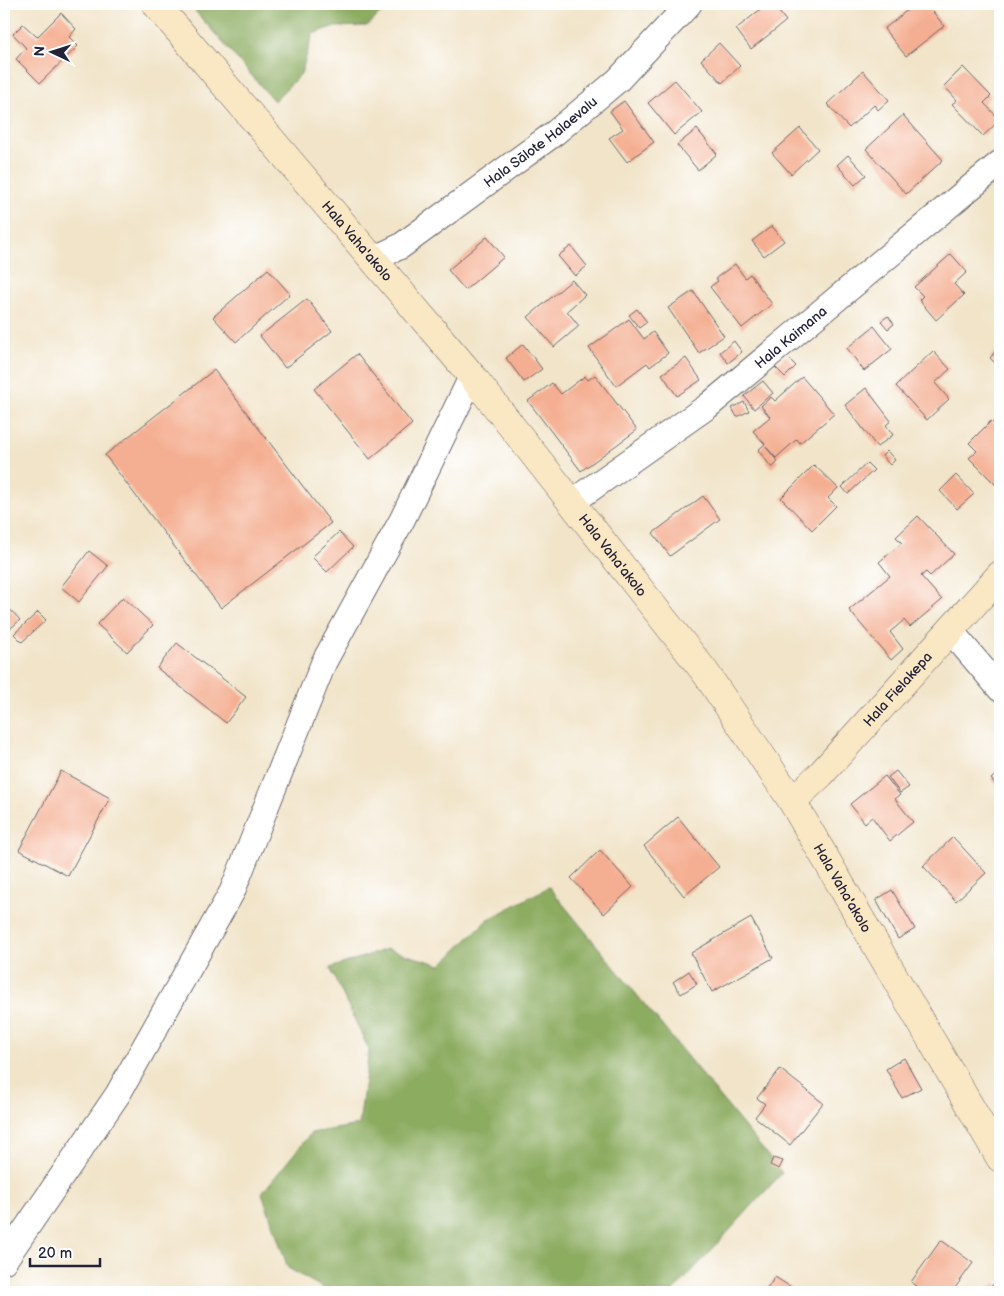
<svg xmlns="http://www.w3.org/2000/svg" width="1004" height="1296" font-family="'Balsamiq Sans',sans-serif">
<rect width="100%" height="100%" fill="#fff"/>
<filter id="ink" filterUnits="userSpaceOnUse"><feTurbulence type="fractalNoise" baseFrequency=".02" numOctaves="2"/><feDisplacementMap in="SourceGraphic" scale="10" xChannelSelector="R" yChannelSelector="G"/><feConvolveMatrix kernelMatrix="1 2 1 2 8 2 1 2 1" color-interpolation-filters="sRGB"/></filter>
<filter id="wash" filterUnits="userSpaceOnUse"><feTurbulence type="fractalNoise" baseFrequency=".0096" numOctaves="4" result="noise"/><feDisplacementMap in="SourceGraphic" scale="20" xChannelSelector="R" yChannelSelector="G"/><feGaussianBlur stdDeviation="1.12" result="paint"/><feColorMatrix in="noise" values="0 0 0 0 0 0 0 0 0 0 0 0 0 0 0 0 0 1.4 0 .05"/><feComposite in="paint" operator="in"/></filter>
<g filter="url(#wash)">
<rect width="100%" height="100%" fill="#f1e4c9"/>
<!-- forest -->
<path fill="#8cac60" stroke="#57674e" d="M 189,4 L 391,4 L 367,26 L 332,27 L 313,34 L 301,74 L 274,101 Z
M 549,887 L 782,1173 L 673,1292 L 330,1292 L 288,1268 L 262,1193 L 311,1133 L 359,1125 L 369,1050 L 330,968 L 387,949 L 441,965 L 487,920 Z"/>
<g id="blocks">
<!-- building -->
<path fill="#f4af92" d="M 767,4 L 773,4 L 786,21 L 751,49 L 736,29 Z
M 915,4 L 927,4 L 944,26 L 906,56 L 884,29 Z
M 61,13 L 76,29 L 69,37 L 78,46 L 40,83 L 16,59 L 26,48 L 13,34 L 23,24 L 37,37 Z
M 719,43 L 740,66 L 722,83 L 701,60 Z
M 963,67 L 991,96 L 984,103 L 1000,120 L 983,136 L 952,104 L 957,100 L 944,86 Z
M 863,71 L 889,100 L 878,110 L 874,105 L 849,128 L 827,104 Z
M 675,80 L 702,112 L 674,135 L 648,103 Z
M 624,101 L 654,142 L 627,162 L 609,138 L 623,129 L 610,111 Z
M 903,115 L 943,160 L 906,194 L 866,149 Z
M 800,128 L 818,149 L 791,174 L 772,153 Z
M 697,129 L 717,154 L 698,170 L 677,145 Z
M 848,155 L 866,175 L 855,185 L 837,165 Z
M 772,226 L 784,241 L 764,256 L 752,241 Z
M 487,237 L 504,257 L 465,290 L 448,270 Z
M 571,246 L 587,266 L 575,276 L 558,256 Z
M 951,254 L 967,272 L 954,284 L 964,295 L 936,320 L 919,300 L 923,296 L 914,287 Z
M 735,264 L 745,278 L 750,274 L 772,304 L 742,328 L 710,287 L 718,281 L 716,278 Z
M 268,269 L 290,294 L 236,342 L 213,317 Z
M 572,280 L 585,295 L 567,311 L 579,326 L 554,347 L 528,317 Z
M 693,291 L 724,336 L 699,353 L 668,308 Z
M 307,299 L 332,331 L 285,368 L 260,336 Z
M 637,309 L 647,322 L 639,328 L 629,315 Z
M 888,316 L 894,324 L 888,329 L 881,321 Z
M 629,319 L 644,339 L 653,332 L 668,353 L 650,367 L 647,363 L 616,386 L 589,348 Z
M 874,326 L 892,349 L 864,371 L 847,348 Z
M 734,341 L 742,352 L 728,363 L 720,352 Z
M 523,344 L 542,369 L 524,382 L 506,358 Z
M 1000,346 L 1000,368 L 990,358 Z
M 933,351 L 950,369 L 935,383 L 949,399 L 927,420 L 896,386 Z
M 357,354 L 412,424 L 370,459 L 314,389 Z
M 786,356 L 796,366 L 785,377 L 775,367 Z
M 686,358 L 701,380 L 677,396 L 662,374 Z
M 214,370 L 331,523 L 221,608 L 105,455 Z
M 595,375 L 637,430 L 581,471 L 528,401 L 552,383 L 561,394 L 585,376 L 588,380 Z
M 802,377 L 834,414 L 800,443 L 797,439 L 776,458 L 766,447 L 778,462 L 772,468 L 758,450 L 765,444 L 753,431 L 770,417 L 761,406 L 771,397 L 775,401 Z
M 763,381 L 773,393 L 754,409 L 744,396 Z
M 866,388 L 891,421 L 886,425 L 893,435 L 877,447 L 845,405 Z
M 744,402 L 749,411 L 737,417 L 732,408 Z
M 991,421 L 1000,430 L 1000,481 L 996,485 L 969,458 L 977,451 L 969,443 Z
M 887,451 L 895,460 L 890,465 L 882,456 Z
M 867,463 L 874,470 L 848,494 L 842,487 Z
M 814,465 L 838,488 L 828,498 L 836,506 L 812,530 L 781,498 Z
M 956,475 L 974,494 L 957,509 L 940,491 Z
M 703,496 L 720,519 L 670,556 L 653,533 Z
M 918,516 L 954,554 L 930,576 L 926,572 L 921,576 L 942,600 L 910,627 L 904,620 L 890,632 L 903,649 L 891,660 L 849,610 L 890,576 L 879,562 L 902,543 L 896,537 Z
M 339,532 L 353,547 L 327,572 L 312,557 Z
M 89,551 L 108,566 L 79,602 L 61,587 Z
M 123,597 L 153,625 L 127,652 L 97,624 Z
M 4,603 L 20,620 L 4,634 Z
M 38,612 L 46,620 L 22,642 L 14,634 Z
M 177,643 L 246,697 L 226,723 L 157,668 Z
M 61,771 L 110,798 L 68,876 L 19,850 Z
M 896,771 L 909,787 L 900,793 L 888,777 Z
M 1000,771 L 1000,789 L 991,779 Z
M 885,776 L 900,795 L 895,799 L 913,822 L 890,841 L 872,817 L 865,823 L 850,804 Z
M 678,817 L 719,867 L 684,896 L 644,846 Z
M 953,837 L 986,873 L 956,901 L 923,866 Z
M 600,850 L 633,887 L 604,914 L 571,878 Z
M 892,890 L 915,929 L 898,939 L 876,900 Z
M 751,918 L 773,958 L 712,992 L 691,953 Z
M 689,971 L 697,984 L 681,994 L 673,982 Z
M 904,1058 L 921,1088 L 902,1098 L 886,1069 Z
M 780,1069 L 823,1103 L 790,1145 L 755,1117 L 765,1104 L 757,1098 Z
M 773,1158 L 783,1161 L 779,1169 L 770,1165 Z
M 941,1240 L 973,1263 L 952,1292 L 925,1292 L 911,1282 Z
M 775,1277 L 799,1292 L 765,1292 Z
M 996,1283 L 1000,1292 L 982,1292 Z"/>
</g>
</g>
<g filter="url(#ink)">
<use href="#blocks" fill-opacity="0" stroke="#6a666d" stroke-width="1"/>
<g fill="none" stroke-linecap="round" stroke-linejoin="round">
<!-- street casing -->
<g stroke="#6a666d" stroke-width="27">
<g id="street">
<path id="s1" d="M 374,259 L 401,246 L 556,132 L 618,80 L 689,4"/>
<path id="s2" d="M 572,502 L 708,406 L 1000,163"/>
<path d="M 950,630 L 1000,689"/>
<path d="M 4,1261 L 118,1094 L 232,892 L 324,662 L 402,520 L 472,376"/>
</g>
</g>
<!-- secondary casing -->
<g stroke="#6a666d" stroke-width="29">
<g id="secondary">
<path id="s3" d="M 156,4 L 472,376 L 705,672 L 792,801 L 1000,1158"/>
<path id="s4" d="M 792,801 L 821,774 L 1000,575"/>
</g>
</g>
<!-- street -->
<use href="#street" stroke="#fff" stroke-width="25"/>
<!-- secondary -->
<use href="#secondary" stroke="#fae7c3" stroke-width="28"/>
</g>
</g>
<g text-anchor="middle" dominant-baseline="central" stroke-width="4.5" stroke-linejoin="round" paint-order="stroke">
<!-- street labels -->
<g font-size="14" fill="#22223b" stroke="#fff">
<text stroke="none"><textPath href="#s1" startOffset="204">Hala Sālote Halaevalu</textPath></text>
<text stroke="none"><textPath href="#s3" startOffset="311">Hala Vaha'akolo</textPath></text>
<text stroke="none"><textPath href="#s2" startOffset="274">Hala Kaimana</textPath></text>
<text stroke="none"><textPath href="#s3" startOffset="716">Hala Vaha'akolo</textPath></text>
<text stroke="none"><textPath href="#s4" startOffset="154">Hala Fielakepa</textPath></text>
<text stroke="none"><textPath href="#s3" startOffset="1121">Hala Vaha'akolo</textPath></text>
</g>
</g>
<!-- margin -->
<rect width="1004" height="1296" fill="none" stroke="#fff" stroke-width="20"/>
<!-- north arrow -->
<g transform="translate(52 52) rotate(274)" stroke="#ffffff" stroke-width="4" paint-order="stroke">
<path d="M0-4L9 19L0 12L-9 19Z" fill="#22223b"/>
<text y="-8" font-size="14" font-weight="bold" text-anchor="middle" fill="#22223b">N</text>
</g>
<!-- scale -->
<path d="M30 1258v8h70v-8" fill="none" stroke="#22223b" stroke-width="2.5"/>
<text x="38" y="1258" font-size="15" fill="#22223b" stroke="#ffffff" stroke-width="4" paint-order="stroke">20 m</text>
</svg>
